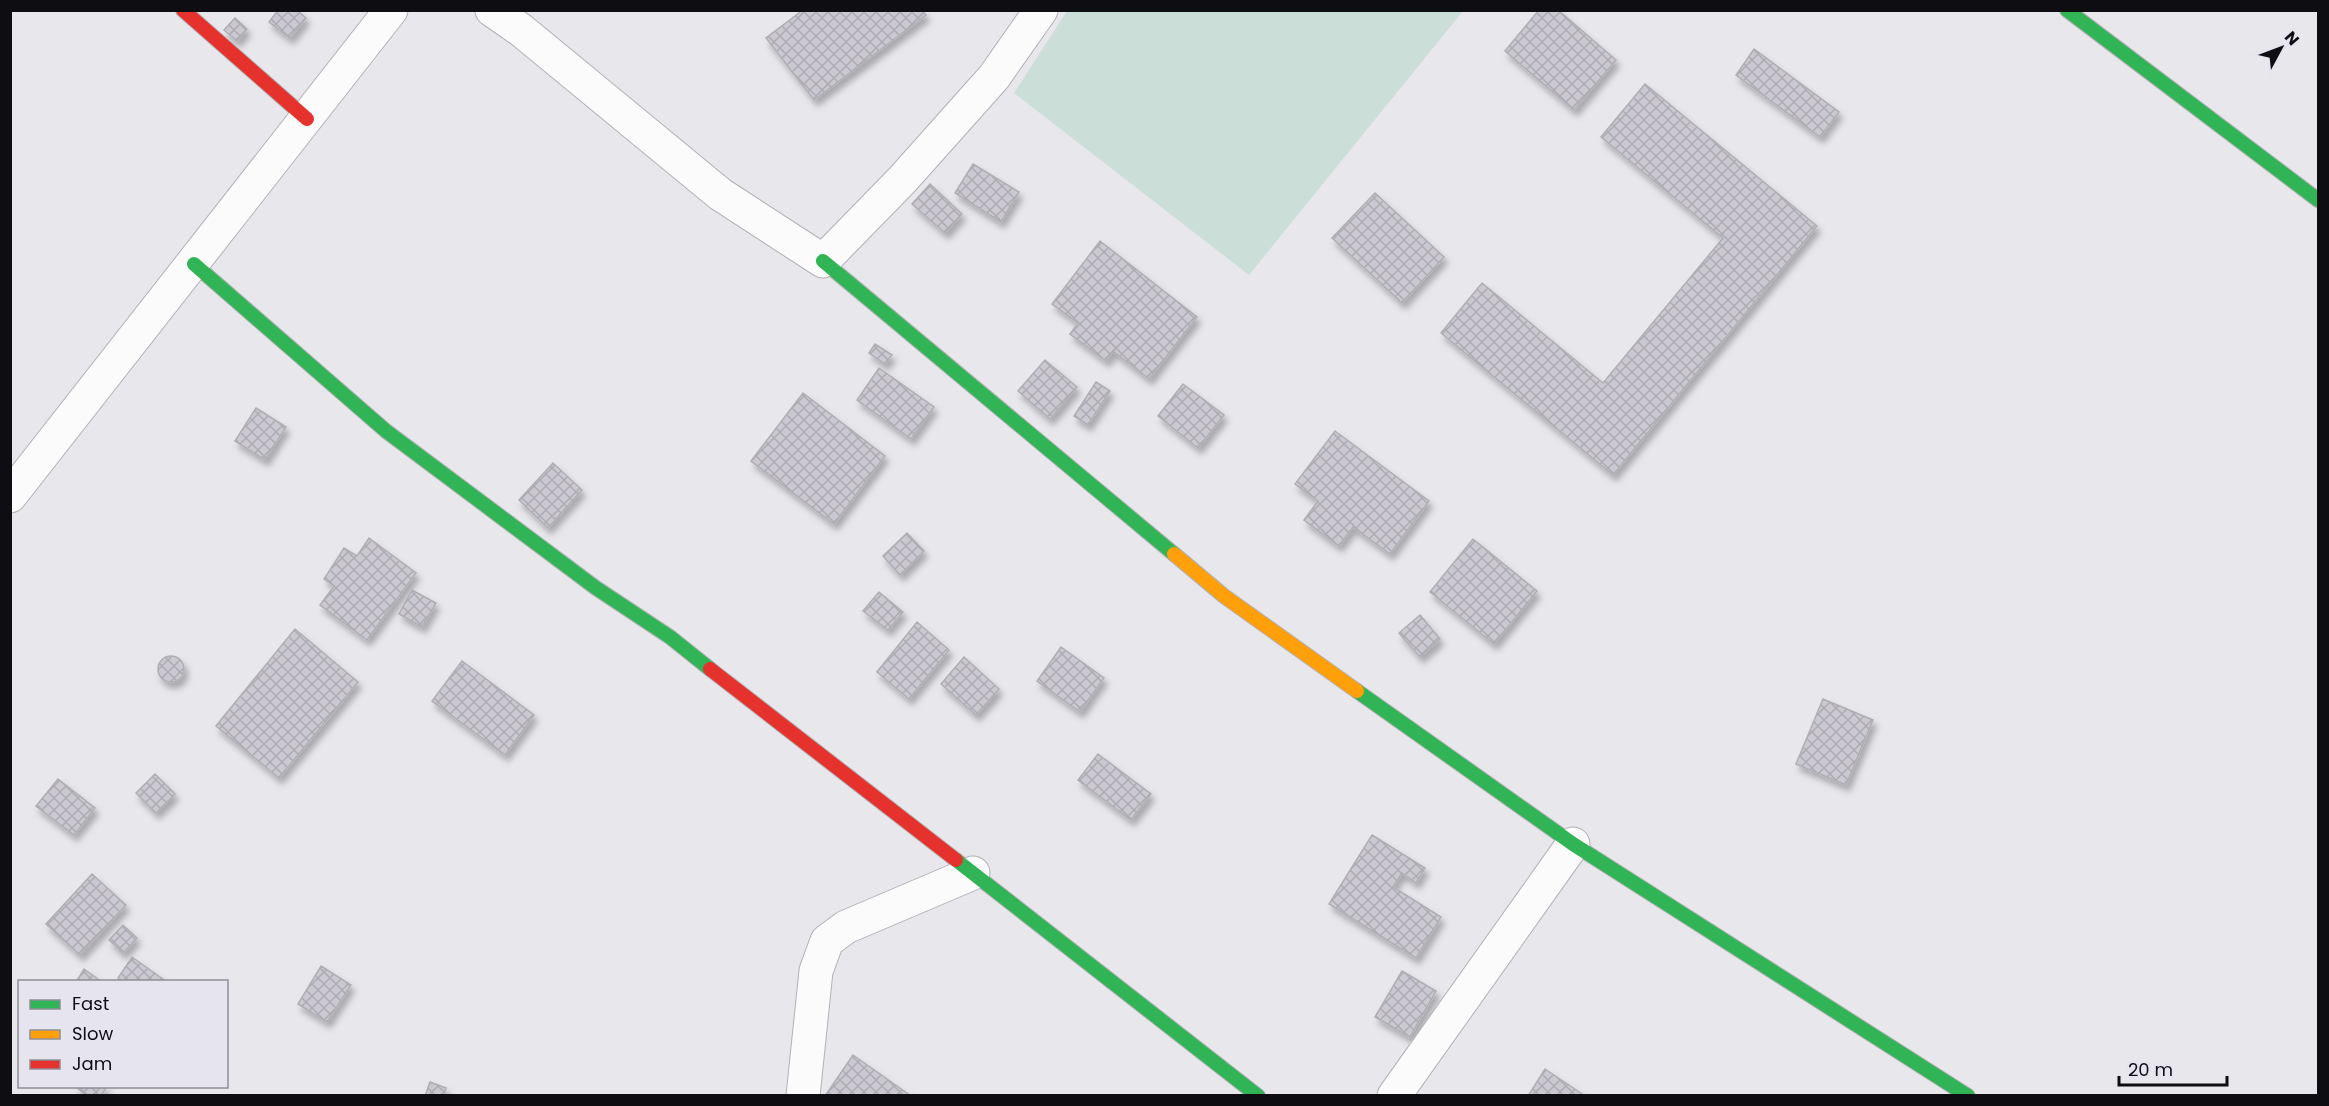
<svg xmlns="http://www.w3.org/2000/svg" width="2329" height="1106" font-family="Poppins,sans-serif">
<defs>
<pattern id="building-cross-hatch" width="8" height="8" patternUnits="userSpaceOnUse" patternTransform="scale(1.5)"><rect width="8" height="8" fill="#cbc8d1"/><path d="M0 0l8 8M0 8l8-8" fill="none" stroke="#adabb2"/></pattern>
<filter id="shadow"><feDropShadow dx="3.5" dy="6" stdDeviation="3" flood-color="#0004"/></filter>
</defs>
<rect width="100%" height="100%" fill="#e7e7ec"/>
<!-- park -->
<path fill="#ccded8" d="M 1067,11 L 1067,10 L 1463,11 L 1249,275 L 1014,93 Z"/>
<!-- building -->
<path fill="url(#building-cross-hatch)" stroke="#afafb3" stroke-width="1.5" filter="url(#shadow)" d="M 278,10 L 297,10 L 306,18 L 290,38 L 269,22 Z
M 803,10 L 922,10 L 926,15 L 814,100 L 766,38 Z
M 1539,10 L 1558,10 L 1616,60 L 1574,110 L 1505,51 Z
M 235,18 L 247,29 L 237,41 L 224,30 Z
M 1754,49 L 1839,112 L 1820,137 L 1736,75 Z
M 1645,84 L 1817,226 L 1613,475 L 1441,333 L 1482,283 L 1603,383 L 1723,238 L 1601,137 Z
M 973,164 L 1019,192 L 1001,222 L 955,193 Z
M 930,184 L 962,214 L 945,233 L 912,204 Z
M 1375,193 L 1444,257 L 1402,303 L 1332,238 Z
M 1100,241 L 1197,317 L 1149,379 L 1113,351 L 1106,361 L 1070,334 L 1078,323 L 1052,304 Z
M 875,344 L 892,355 L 885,364 L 869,353 Z
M 1045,360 L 1077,387 L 1050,419 L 1018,391 Z
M 879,368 L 934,407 L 911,439 L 857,400 Z
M 1096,382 L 1110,391 L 1088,425 L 1074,416 Z
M 1183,384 L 1224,415 L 1198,448 L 1158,416 Z
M 803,393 L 885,456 L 834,524 L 751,461 Z
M 256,408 L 286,427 L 265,460 L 235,441 Z
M 1335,431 L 1429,501 L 1390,554 L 1353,527 L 1339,546 L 1304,520 L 1318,501 L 1295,484 Z
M 553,463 L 582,490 L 548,528 L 519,500 Z
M 907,533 L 924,551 L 900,575 L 883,556 Z
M 369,538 L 416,573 L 367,640 L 320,605 L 334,586 L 324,579 L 344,548 L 357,556 Z
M 1473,539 L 1537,591 L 1494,644 L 1430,592 Z
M 412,590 L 436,603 L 422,627 L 399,614 Z
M 879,592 L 903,612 L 888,630 L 863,611 Z
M 1420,615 L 1440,639 L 1420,657 L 1399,633 Z
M 917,622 L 949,650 L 909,699 L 877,672 Z
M 295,629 L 358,682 L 279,778 L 216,726 Z
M 1061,647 L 1104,678 L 1080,712 L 1037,681 Z
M158 669a13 13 0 1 1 26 0a13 13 0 1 1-26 0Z
M 964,657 L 999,689 L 976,715 L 941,684 Z
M 462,661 L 534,715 L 505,755 L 432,701 Z
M 1823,699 L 1873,720 L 1846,785 L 1796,764 Z
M 1098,754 L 1151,794 L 1131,820 L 1078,780 Z
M 155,774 L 175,794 L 156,813 L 136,793 Z
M 58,779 L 95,808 L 74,835 L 36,806 Z
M 1372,835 L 1425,868 L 1416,883 L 1402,873 L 1393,887 L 1441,917 L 1416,958 L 1329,904 Z
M 92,874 L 126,905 L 80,955 L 46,924 Z
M 123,925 L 137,938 L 123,953 L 109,940 Z
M 132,957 L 167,982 L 123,982 L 118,978 Z
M 321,966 L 351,985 L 327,1022 L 298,1004 Z
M 84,969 L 102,982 L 76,982 Z
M 1402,971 L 1436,991 L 1410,1037 L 1375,1017 Z
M 853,1055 L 911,1096 L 825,1096 Z
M 1545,1069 L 1585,1096 L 1528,1096 Z
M 430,1082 L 446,1088 L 443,1096 L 425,1096 Z
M 75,1086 L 107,1086 L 101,1096 L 87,1096 Z"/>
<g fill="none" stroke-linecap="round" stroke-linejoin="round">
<!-- street casing -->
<g stroke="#b2b1b6" stroke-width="35">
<path id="street" d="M 492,10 L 521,30 L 720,194 L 823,261 L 903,179 L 994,77 L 1041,10
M 10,496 L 391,10
M 803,1096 L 816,971 L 827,941 L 846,927 L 973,873
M 1394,1096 L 1573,844"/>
</g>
<!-- fast casing -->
<g stroke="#b2b1b6" stroke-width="16">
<path id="fast" d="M 2067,10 L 2318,200
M 823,261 L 1174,554
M 194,264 L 386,431 L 596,588 L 670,637 L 710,669
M 1357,691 L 1573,844 L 1968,1096
M 956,860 L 1258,1096"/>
</g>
<!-- slow casing -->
<g stroke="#b2b1b6" stroke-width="16">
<path id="slow" d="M 1174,554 L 1224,596 L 1357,691"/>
</g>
<!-- jam casing -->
<g stroke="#b2b1b6" stroke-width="16">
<path id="jam" d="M 183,10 L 307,119
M 710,669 L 956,860"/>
</g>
<!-- street -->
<use href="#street" stroke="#fbfbfc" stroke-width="33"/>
<!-- fast -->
<use href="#fast" stroke="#30b455" stroke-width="14"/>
<!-- slow -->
<use href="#slow" stroke="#ff9f0a" stroke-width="14"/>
<!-- jam -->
<use href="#jam" stroke="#e5322d" stroke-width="14"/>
</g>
<!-- border -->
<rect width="2329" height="1106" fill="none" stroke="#0e0d11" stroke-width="24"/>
<!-- legend -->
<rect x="18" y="980" width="210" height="108" fill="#e5e4ef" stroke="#8f8e96" stroke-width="1.5"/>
<rect x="30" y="1000" width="30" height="9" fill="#30b455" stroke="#8f8e96" stroke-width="1.5"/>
<text x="72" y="1010" font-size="18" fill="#0e0d11">Fast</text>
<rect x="30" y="1030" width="30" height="9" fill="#ff9f0a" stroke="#8f8e96" stroke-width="1.5"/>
<text x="72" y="1040" font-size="18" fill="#0e0d11">Slow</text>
<rect x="30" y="1060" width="30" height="9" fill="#e5322d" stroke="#8f8e96" stroke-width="1.5"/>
<text x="72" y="1070" font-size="18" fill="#0e0d11">Jam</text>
<!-- north arrow -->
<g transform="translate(2281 48) rotate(49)" stroke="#e5e4ef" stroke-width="4.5" paint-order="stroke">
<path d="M0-4.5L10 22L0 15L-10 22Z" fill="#0e0d11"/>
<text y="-9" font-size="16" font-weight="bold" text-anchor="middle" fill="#0e0d11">N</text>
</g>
<!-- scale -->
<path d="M2119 1076v9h108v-9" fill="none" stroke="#0e0d11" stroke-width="3"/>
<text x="2128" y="1076" font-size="18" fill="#0e0d11" stroke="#e5e4ef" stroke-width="4.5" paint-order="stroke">20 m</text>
</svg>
